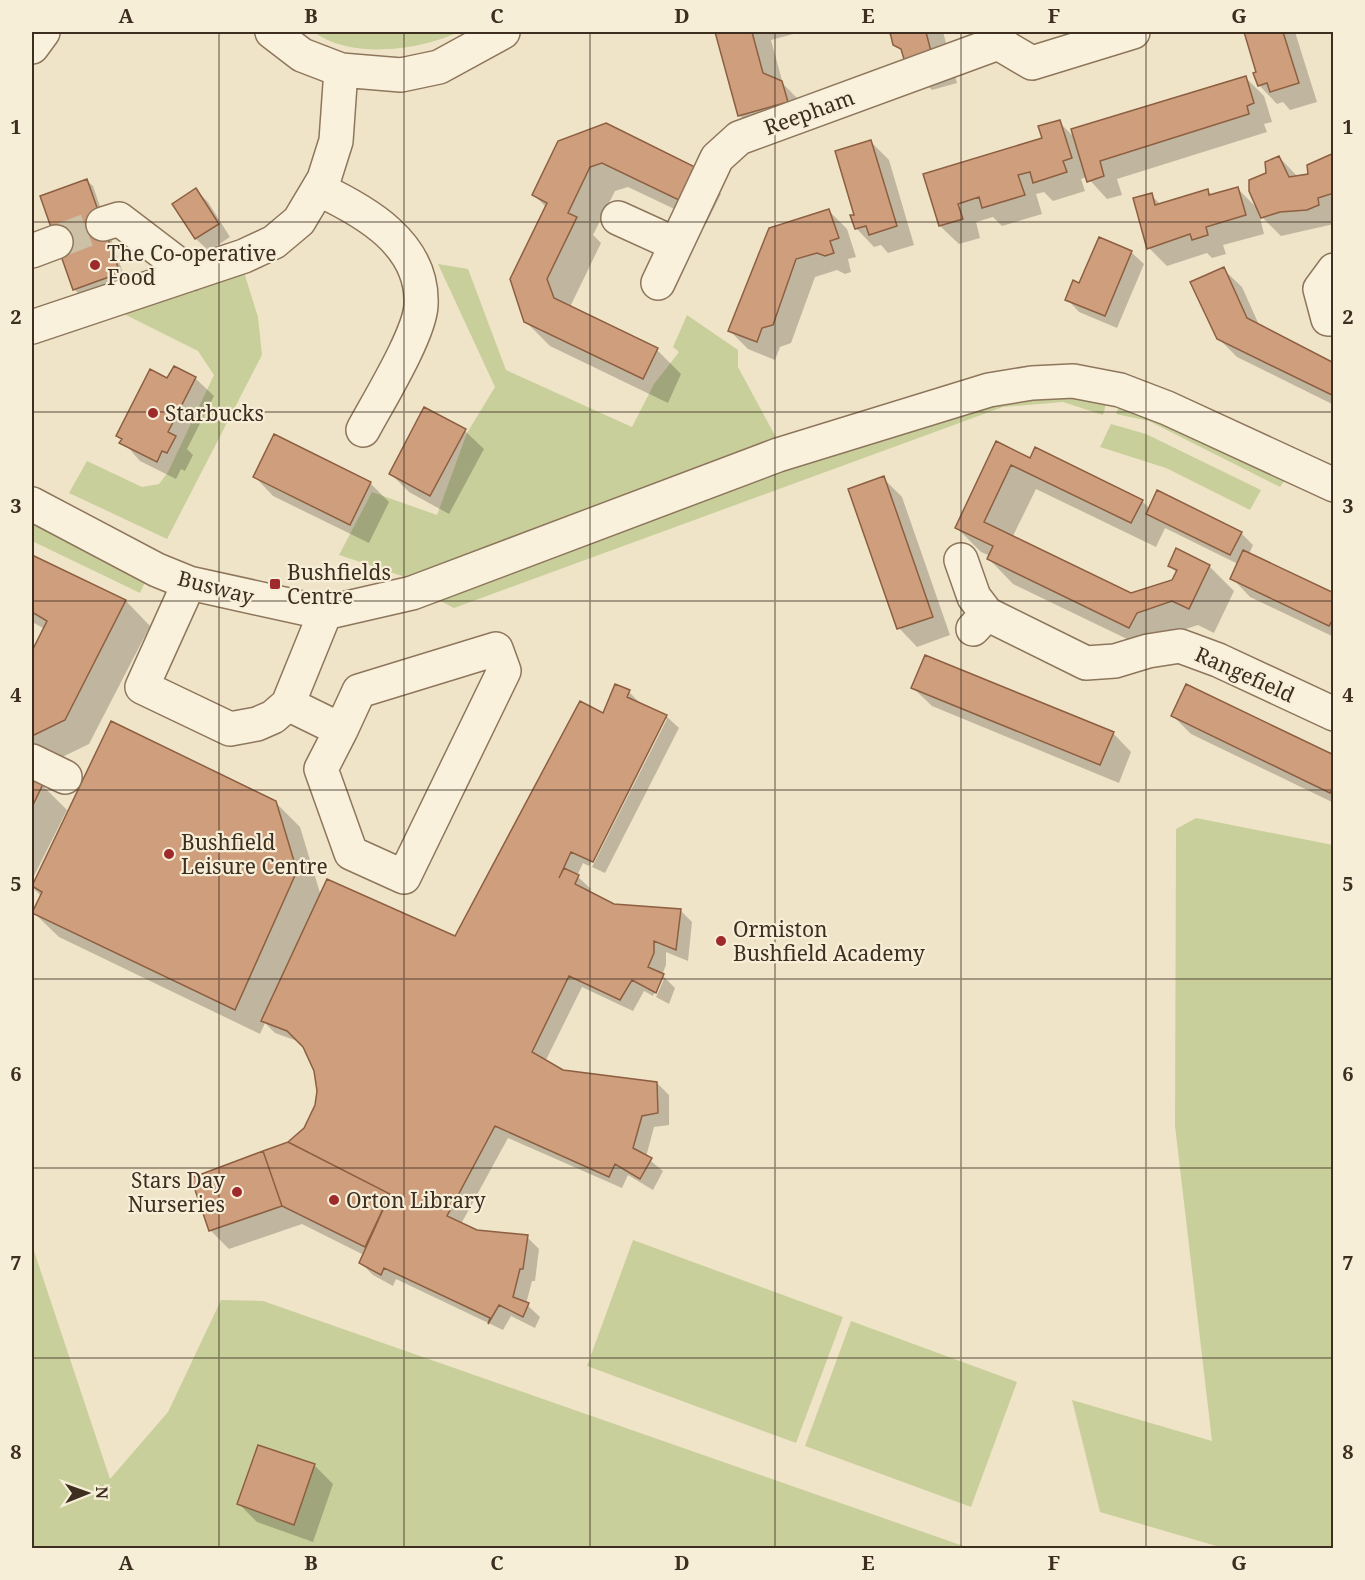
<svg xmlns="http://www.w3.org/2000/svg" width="1365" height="1580" font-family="'Noto Serif',serif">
<rect width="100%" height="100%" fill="#f0e4c8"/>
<!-- green -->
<path fill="#c9cf9b" d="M 314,32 L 458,32 C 420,51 349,59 314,32 Z
M 438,264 L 468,269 L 506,370 L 632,427 L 654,384 L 679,352 L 673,347 L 687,315 L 738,350 L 738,367 L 779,443 L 417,581 L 339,555 L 372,492 L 437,515 L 467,433 L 495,387 Z
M 243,269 L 258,317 L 262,355 L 167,539 L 69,493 L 87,461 L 142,487 L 159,484 L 168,472 L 214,375 L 198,351 L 124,314 Z
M 1021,393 L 1108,397 L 1103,415 L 1063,402 L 1003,407 L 454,608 L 429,595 L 786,462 Z
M 1122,399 L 1289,475 L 1280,487 L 1149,421 L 1116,414 Z
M 1111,424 L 1146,434 L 1261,490 L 1250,510 L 1166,468 L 1100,447 Z
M 32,521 L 148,576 L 140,593 L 32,541 Z
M 1196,818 L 1333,845 L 1333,1548 L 1223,1548 L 1100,1512 L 1072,1400 L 1212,1441 L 1175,1126 L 1176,829 Z
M 633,1240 L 843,1317 L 796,1443 L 587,1366 Z
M 32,1245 L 110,1479 L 168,1412 L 221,1300 L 263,1301 L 969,1548 L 32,1548 Z
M 851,1321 L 1017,1382 L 971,1507 L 805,1446 Z"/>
<!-- shadow -->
<path fill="#0003" d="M 717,32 L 801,32 L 771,40 L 783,84 L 806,107 L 764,139 L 739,115 Z
M 887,32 L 943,32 L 957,83 L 932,90 L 907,66 L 905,55 Z
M 1245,32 L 1295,32 L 1317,102 L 1290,110 L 1283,102 L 1277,104 L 1259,85 L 1258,73 Z
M 1246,78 L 1264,96 L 1272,122 L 1264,124 L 1267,132 L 1117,179 L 1122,195 L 1107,199 L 1087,177 L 1081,179 L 1085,191 L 1053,201 L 1044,192 L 1036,194 L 1042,214 L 1002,226 L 993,217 L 976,222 L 980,238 L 959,244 L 940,226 L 925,175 L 1044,139 L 1059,122 L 1075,138 Z
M 560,142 L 696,169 L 721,194 L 706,224 L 628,187 L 615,191 L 593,235 L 601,243 L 571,305 L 573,309 L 657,350 L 681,374 L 668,403 L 550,346 L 525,321 L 546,207 L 534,195 Z
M 871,142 L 889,160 L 914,245 L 888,253 L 881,245 L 874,247 L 856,228 L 856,216 Z
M 1334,154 L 1334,224 L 1281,236 L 1262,217 L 1267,174 L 1279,157 L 1297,176 L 1310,175 Z
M 87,181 L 93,186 L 125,279 L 80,295 L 74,289 Z
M 1238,189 L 1258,209 L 1264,234 L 1223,245 L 1226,254 L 1212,258 L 1207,253 L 1167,266 L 1149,248 L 1151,195 L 1161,205 L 1208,191 L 1213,196 Z
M 196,190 L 208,202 L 230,237 L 209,251 L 196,239 L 174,204 Z
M 829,211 L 847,229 L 856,257 L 848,259 L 851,272 L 845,274 L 837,270 L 815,277 L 791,343 L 780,347 L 775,360 L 748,349 L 730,331 Z
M 1131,252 L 1144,264 L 1117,328 L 1079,312 L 1067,299 L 1080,285 Z
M 1223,269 L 1242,287 L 1260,327 L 1334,364 L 1334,405 L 1237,357 L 1218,338 Z
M 195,378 L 214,396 L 187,449 L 193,455 L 185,471 L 181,469 L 176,479 L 140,461 L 118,436 L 168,380 Z
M 465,431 L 484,449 L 449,514 L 409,492 L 391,474 Z
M 997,443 L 1031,460 L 1142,501 L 1150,509 L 1241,533 L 1253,545 L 1249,554 L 1334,595 L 1334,637 L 1250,597 L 1232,578 L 1238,564 L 1165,528 L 1156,547 L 1036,489 L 1012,538 L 1130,595 L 1173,581 L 1177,573 L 1169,565 L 1177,550 L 1209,566 L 1234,591 L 1214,633 L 1198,625 L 1161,637 L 1154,652 L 1013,584 L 989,559 L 990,556 L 981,552 L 957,528 Z
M 255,477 L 370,483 L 389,502 L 369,543 L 273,496 Z
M 883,478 L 902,497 L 950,635 L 917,647 L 899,628 Z
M 32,557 L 126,601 L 150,626 L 89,744 L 48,764 L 32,755 L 32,654 L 45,629 L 32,622 Z
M 616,686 L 629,692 L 641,704 L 666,716 L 679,728 L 605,873 L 592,867 L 667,719 L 663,719 L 589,866 L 583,863 L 577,876 L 591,889 L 589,893 L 614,906 L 680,910 L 692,922 L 688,961 L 666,952 L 666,965 L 662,975 L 675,988 L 669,1004 L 656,997 L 664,979 L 661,979 L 653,996 L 644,991 L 633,1011 L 582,987 L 545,1062 L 562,1071 L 657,1083 L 669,1095 L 669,1125 L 654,1127 L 646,1157 L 663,1171 L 653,1190 L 628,1175 L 622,1188 L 508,1138 L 461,1224 L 477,1232 L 527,1237 L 539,1249 L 535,1281 L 532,1281 L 526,1304 L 540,1317 L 535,1328 L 511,1316 L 503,1330 L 396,1279 L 393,1286 L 373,1275 L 361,1263 L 364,1255 L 302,1224 L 229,1249 L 210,1230 L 305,1129 L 316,1105 L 318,1091 L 316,1071 L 300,1042 L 275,1033 L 265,1023 L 260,1034 L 59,937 L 34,913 L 41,896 L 32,887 L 112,723 L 275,802 L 300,827 L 321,896 L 456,938 L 604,715 Z
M 913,688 L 1113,733 L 1131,752 L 1119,783 L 932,706 Z
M 1172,715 L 1334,757 L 1334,803 L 1191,734 Z
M 32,781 L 42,785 L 67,810 L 32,880 Z
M 314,1465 L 333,1484 L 313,1542 L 257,1522 L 239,1504 Z"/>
<!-- building -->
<path fill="#cf9f7d" stroke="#8d5f41" stroke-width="1.5" d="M 715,32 L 752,32 L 763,73 L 782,81 L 788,102 L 738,116 Z
M 890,32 L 926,32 L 933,59 L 906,66 L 901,49 L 893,45 Z
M 1244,32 L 1283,32 L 1299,83 L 1270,92 L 1267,83 L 1258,86 L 1253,73 L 1256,72 Z
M 1246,76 L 1254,103 L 1247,106 L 1249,114 L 1100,161 L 1104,176 L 1087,182 L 1071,129 Z
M 1060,120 L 1072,158 L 1063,161 L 1067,172 L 1033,183 L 1030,172 L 1018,175 L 1025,195 L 982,208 L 979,197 L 958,204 L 963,219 L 939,226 L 923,174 L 1042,138 L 1038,126 Z
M 606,123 L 697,168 L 681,201 L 602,163 L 590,167 L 568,213 L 577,217 L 547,279 L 554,298 L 658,348 L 643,379 L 524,322 L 510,279 L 547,203 L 532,195 L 558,141 Z
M 871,140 L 897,226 L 869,235 L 866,226 L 855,229 L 850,215 L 854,215 L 835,151 Z
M 1334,153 L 1334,193 L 1318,198 L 1319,205 L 1307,210 L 1280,212 L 1261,218 L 1249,191 L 1249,180 L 1266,173 L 1265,162 L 1279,156 L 1289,177 L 1308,174 L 1307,165 Z
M 87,179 L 120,273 L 73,290 L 40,196 Z
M 1238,187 L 1246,215 L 1206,227 L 1208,235 L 1192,240 L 1190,234 L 1147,249 L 1133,198 L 1152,193 L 1155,205 L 1208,189 L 1209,195 Z
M 196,188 L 219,224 L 195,239 L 172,204 Z
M 829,209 L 839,238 L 830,241 L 834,253 L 825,256 L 817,253 L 796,259 L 773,325 L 762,328 L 757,342 L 728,331 L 769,228 Z
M 1099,237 L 1132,251 L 1105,316 L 1065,300 L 1073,280 L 1079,283 Z
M 1224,267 L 1247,318 L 1334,363 L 1334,396 L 1217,339 L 1190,282 Z
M 174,366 L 196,377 L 168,432 L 176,436 L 167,453 L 162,451 L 157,462 L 119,443 L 122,439 L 116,436 L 150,369 L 167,378 Z
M 424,407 L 466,429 L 430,496 L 389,474 Z
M 274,434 L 371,482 L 350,525 L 253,477 Z
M 996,441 L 1030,458 L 1035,447 L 1143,500 L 1131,523 L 1011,465 L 984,522 L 1131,593 L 1172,580 L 1177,570 L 1168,566 L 1176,548 L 1210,565 L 1189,609 L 1172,601 L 1137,613 L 1129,628 L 987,559 L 993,546 L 955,528 Z
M 884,476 L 933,617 L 897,629 L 848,489 Z
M 1157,490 L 1242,532 L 1230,555 L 1146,514 Z
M 1243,550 L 1334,593 L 1334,617 L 1329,626 L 1230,579 Z
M 32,555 L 126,600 L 65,720 L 32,736 L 32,651 L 47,621 L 32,612 Z
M 925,655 L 1114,732 L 1100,765 L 911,688 Z
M 615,684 L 630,690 L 627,697 L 667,715 L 593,862 L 571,852 L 559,878 L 564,868 L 579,875 L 575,884 L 614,904 L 681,909 L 676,950 L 654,941 L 654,953 L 648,967 L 664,974 L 656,993 L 632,980 L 620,1000 L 569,976 L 532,1052 L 563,1070 L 657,1082 L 658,1113 L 642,1116 L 633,1148 L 652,1158 L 640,1179 L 615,1164 L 609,1177 L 495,1126 L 447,1216 L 477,1230 L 528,1235 L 523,1269 L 520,1269 L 513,1297 L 529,1303 L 523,1317 L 499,1305 L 488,1324 L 490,1318 L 469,1308 L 384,1268 L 381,1275 L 359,1263 L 390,1194 L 288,1142 L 304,1128 L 315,1105 L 317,1091 L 314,1071 L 303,1047 L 287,1031 L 261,1021 L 327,879 L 455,936 L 580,701 L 603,713 Z
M 1186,684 L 1334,755 L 1334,786 L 1330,793 L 1171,716 Z
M 111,721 L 276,801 L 297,871 L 235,1010 L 32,913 L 42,892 L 32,886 Z
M 32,779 L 43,784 L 32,807 Z
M 288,1142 L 390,1194 L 365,1247 L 282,1206 L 263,1151 Z
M 263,1151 L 282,1206 L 209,1231 L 191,1178 Z
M 258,1445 L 315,1464 L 294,1525 L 237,1504 Z"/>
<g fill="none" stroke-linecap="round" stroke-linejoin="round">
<!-- minor-tunnel -->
<path stroke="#ccc0a6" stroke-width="33" stroke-dasharray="33 16" stroke-linecap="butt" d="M 56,242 L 103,224"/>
<!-- minor casing -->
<g stroke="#8d765c" stroke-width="36">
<path id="minor" d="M 272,32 L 302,55 L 341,70 L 401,75 L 439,67 L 503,32
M 1000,32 L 998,43 L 1032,63 L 1133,32
M 32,47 L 43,32
M 318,189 C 365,211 424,244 421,305 C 420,334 378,402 363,430
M 618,218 L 675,244
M 103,224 L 119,219 L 191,274
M 32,251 L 56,242
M 658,283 L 717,158 L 739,138 L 998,43
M 1328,319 L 1320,289 L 1334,270
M 32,327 L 244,256 L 274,242 L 299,221 L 324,179 L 336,141 L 341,70
M 32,504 L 157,570 L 189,583 L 325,613 L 412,593 L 778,455 L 989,390 L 1032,383 L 1073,381 L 1120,390 L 1167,408 L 1334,485
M 961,560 L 974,597 L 987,614 L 973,629
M 189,583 L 142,687 L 230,729 L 257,724 L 273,717 L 288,704 L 325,613
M 987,614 L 1086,663 L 1115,661 L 1148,651 L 1180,646 L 1218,660 L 1334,714
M 288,704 L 341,730 L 321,769 L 351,853 L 404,877 L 504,671 L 496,649 L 359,691 L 341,730
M 32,761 L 65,777"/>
</g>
<!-- minor -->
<use href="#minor" stroke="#faf1dc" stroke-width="33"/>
</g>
<!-- grid -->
<path fill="none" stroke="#3d2e20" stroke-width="1.5" stroke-opacity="0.55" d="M 219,32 L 219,1548M 404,32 L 404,1548M 590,32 L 590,1548M 775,32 L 775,1548M 961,32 L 961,1548M 1146,32 L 1146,1548M 32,222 L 1334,222M 32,412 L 1334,412M 32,601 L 1334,601M 32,790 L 1334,790M 32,979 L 1334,979M 32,1168 L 1334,1168M 32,1358 L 1334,1358"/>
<!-- markers -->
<g fill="#9e2a2b" stroke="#f7eed8" stroke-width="2">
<circle cx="95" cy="265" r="6"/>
<circle cx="153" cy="413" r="6"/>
<rect x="269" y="578" width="12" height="12" rx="3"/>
<circle cx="169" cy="854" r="6"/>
<circle cx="721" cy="941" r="6"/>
<circle cx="237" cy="1192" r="6"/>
<circle cx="334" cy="1200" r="6"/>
</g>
<g text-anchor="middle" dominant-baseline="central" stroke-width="4.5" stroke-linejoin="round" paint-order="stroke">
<!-- street labels -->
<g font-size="21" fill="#3d2e20" stroke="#f7eed8">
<text transform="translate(809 112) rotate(-20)">Reepham</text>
<text transform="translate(216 587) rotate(15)">Busway</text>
<text transform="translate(1245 674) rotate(24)">Rangefield</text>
</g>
<!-- poi labels -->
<g font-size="21" fill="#3d2e20" stroke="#f7eed8" text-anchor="start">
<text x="107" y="253">The Co-operative<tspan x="107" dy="24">Food</tspan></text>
<text x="165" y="413">Starbucks</text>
<text x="287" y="572">Bushfields<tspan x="287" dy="24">Centre</tspan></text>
<text x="181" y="842">Bushfield<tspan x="181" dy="24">Leisure Centre</tspan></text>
<text x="733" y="929">Ormiston<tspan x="733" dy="24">Bushfield Academy</tspan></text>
<text x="225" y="1180" text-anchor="end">Stars Day<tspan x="225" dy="24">Nurseries</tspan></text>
<text x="346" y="1200">Orton Library</text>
</g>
</g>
<!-- border -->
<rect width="1365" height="1580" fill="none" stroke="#f7eed8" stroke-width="66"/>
<!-- north arrow -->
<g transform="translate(87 1493) rotate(89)" stroke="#f7eed8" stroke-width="4.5" paint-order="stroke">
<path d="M0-4.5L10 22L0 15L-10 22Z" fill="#3d2e20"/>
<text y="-9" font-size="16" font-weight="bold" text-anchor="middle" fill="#3d2e20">N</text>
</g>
<rect x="33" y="33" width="1299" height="1514" fill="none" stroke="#3d2e20" stroke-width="2"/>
<g font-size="20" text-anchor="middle" font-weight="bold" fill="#3d2e20">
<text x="126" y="23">A</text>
<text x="311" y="23">B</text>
<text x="497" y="23">C</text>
<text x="682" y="23">D</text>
<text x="868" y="23">E</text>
<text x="1054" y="23">F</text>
<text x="1239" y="23">G</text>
<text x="16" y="134">1</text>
<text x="1348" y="134">1</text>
<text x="16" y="324">2</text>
<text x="1348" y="324">2</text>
<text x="16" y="513">3</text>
<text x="1348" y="513">3</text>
<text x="16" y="702">4</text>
<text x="1348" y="702">4</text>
<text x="16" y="891">5</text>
<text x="1348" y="891">5</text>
<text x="16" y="1081">6</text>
<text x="1348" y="1081">6</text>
<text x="16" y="1270">7</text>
<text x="1348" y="1270">7</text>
<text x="16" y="1459">8</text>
<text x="1348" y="1459">8</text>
<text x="126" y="1570">A</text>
<text x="311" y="1570">B</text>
<text x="497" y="1570">C</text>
<text x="682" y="1570">D</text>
<text x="868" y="1570">E</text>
<text x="1054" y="1570">F</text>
<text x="1239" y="1570">G</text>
</g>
</svg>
